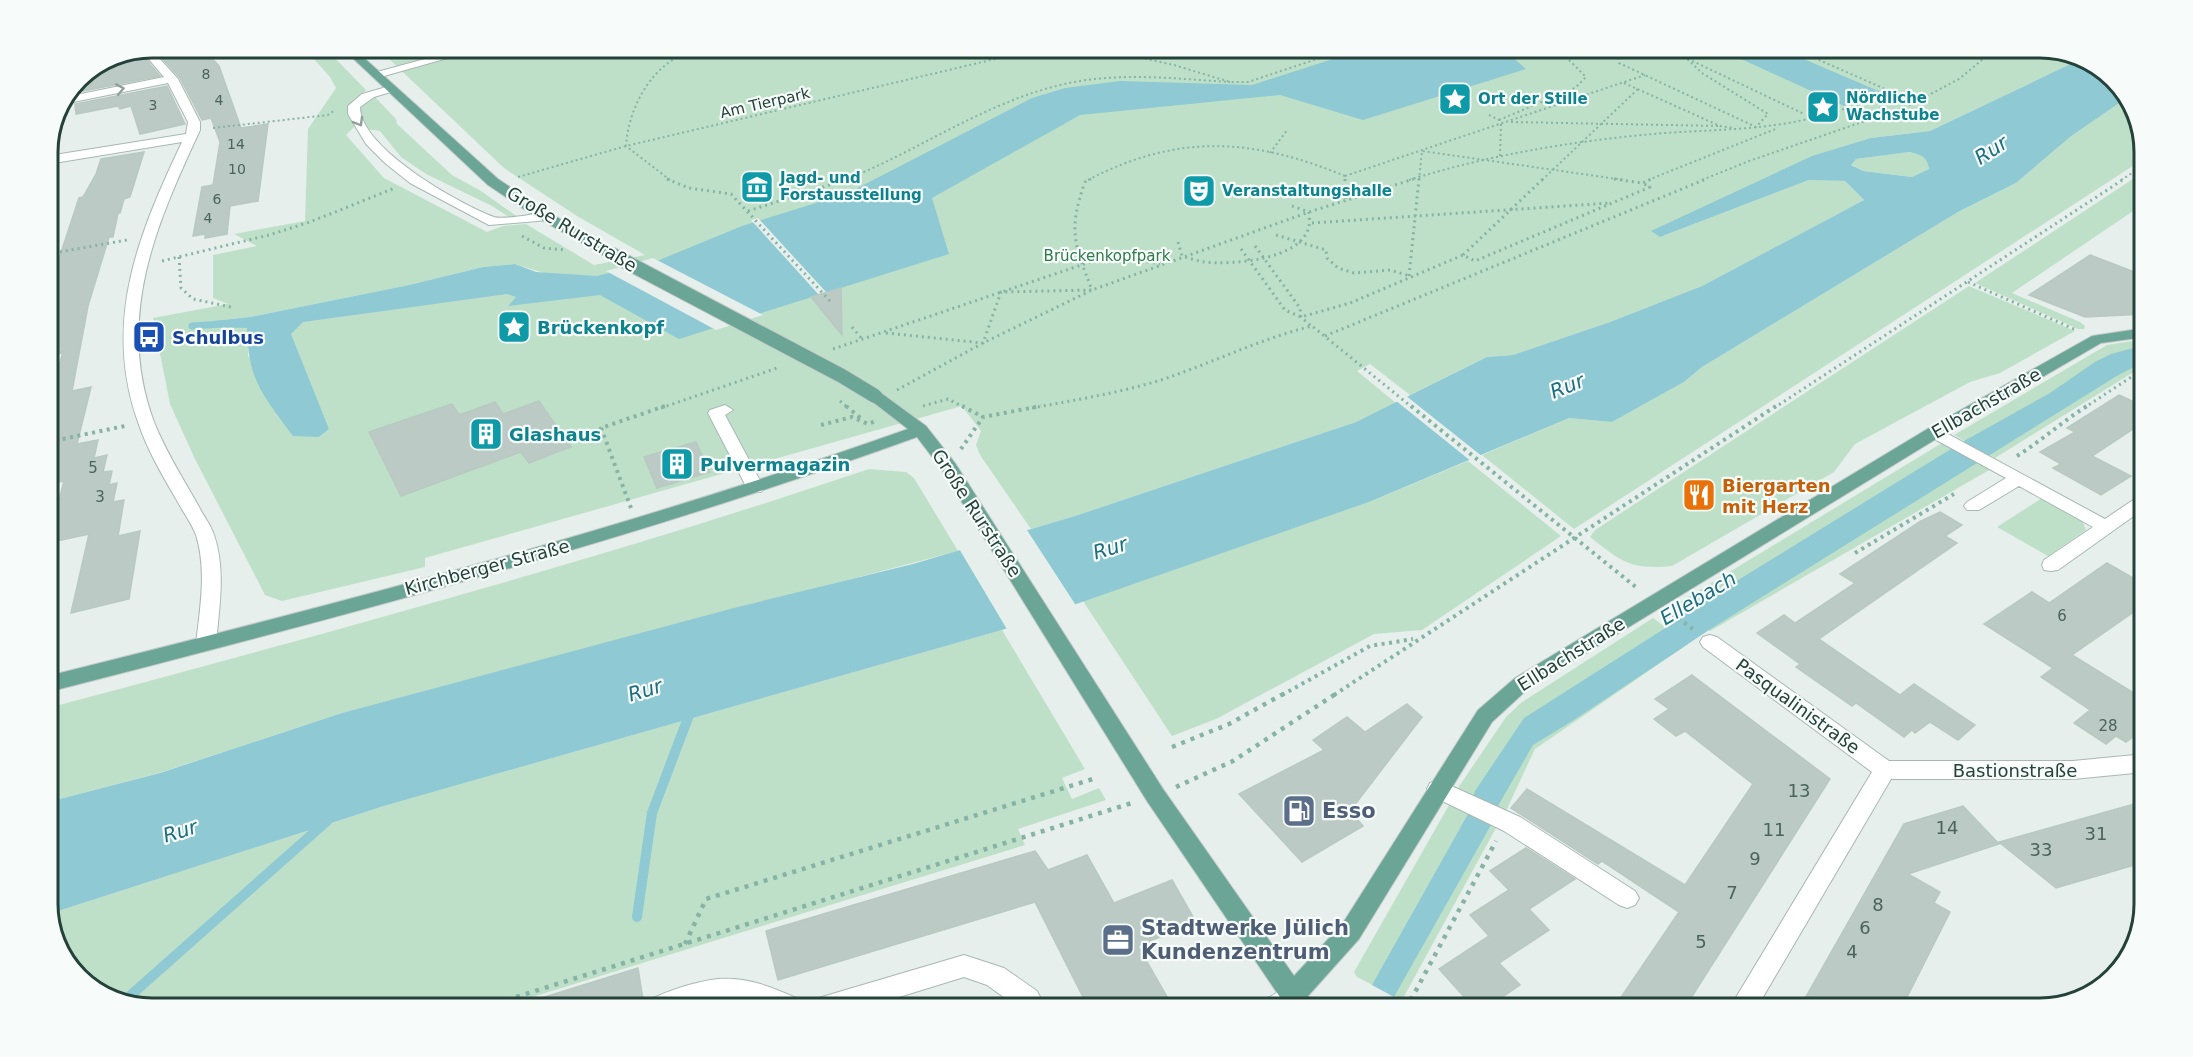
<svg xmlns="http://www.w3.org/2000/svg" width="2193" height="1057" font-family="'DejaVu Sans',sans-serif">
<rect width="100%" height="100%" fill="#e6efeb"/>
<!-- green -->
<path fill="#bfe0c8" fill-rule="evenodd" d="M 304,48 L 325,48 L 366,90 L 349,106 L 349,116 L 355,126 L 346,135 L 384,178 L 487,232 L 503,226 L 526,224 L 594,265 L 645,255 L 577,216 L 504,168 L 388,58 L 425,48 L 2040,48 L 2083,58 L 1930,131 L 1871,138 L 1660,237 L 1809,180 L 1845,181 L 1864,200 L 1702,286 L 1610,322 L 1513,355 L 1487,357 L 1410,395 L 1370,364 L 1357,371 L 1396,403 L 1356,422 L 1075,516 L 1031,529 L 980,455 L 976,445 L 981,431 L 962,406 L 425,558 L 425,567 L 282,601 L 265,595 L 194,457 L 170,404 L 153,318 L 228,304 L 213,298 L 213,255 L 257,246 L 234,234 L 305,221 L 308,129 L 336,88 L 330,77 ZM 515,264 L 544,273 L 278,322 L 329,429 L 319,437 L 248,356 L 248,328 L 213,321 L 250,317 L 409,285 L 483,267 Z
M 375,97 L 396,119 L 397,124 L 452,175 L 481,191 L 518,217 L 509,217 L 492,206 L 426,174 L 401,157 L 380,131 L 367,129 L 358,113 L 358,106 L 370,98 Z
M 2128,97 L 2145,146 L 2145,158 L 1574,529 L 1482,455 L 1569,418 L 1612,422 L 1684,382 L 1702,367 L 1958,212 L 2016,183 L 2070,137 Z
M 1908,152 C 1921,154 1927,156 1929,169 L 1912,177 L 1863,171 L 1850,164 L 1856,159 Z
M 2145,171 L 2145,203 L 2012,293 L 2080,322 L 2085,326 L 2084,329 L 2078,329 L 1975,283 Z
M 1969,286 L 2075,331 L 2000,373 L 1970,382 L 1855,444 L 1834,472 L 1672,566 C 1630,570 1622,562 1590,537 L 1595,530 Z
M 2145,339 L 2145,365 L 1995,458 L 1954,435 L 2107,345 Z
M 1942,443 L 1991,469 L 1710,631 L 1675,605 Z
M 1468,461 L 1561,536 L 1422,630 L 1374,634 L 1216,719 L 1172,736 L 1083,601 L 1369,502 Z
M 869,469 L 906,472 L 914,478 L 958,551 L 342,713 L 159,773 L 48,802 L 48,708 C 324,634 599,560 869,469 Z
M 2042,498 L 2082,520 L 2086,530 L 2048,556 L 1997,527 Z
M 1653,618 L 1688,644 L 1535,749 L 1506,811 L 1458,788 L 1506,717 L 1522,702 Z
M 1002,630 L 1085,769 L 1062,778 L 1072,799 L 1099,788 L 1106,800 L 1018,829 L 1025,845 L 493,1009 L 152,1009 L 107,998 L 66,963 L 49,914 L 384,806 Z
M 1449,805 L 1496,828 L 1402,1000 L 1357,977 L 1354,972 Z"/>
<!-- water -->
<path fill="#8ec9d4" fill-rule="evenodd" d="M 1367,48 L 1502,48 L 1526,69 L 1363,120 L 1280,95 L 1080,115 L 932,198 L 949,254 L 679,339 L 600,295 L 508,306 L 516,297 L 507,294 L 303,322 L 291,334 L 329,429 L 319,437 L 293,436 C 263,395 248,381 247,328 L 209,327 L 213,321 L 250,317 L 409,285 L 483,267 L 515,264 L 536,272 L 597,276 L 657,261 L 742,226 L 848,193 L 1032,98 L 1065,88 L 1120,81 L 1252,85 Z
M 1717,48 L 1778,48 L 1883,93 L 1844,106 Z
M 2083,58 L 2086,59 L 2128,97 L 2070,137 L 2016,183 L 1958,212 L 1702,367 L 1684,382 L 1612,422 L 1569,418 L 1369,502 L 1002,630 L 384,806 L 49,914 L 48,802 L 160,773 L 342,713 L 734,608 L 913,564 L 1075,516 L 1356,422 L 1487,357 L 1513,355 L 1610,322 L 1702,286 L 1864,200 L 1845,181 L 1809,180 L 1660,237 L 1651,231 L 1812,156 L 1871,138 L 1930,131 ZM 1909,152 C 1921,155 1927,156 1929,169 L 1912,177 L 1863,171 L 1851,165 L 1856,159 Z
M 2145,345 L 2145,362 L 2120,374 L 1709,630 L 1574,720 L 1533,745 L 1498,806 L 1491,825 L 1394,997 L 1372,985 L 1468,814 L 1475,791 L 1524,718 L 1667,627 L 1686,612 L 1964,441 L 2050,393 L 2095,362 L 2111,354 Z"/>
<!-- pier -->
<path fill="#e6efeb" d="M 758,218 L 826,292 L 819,295 L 751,220 Z
M 653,258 L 763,315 L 716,330 L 606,271 Z
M 1405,395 L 1483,457 L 1472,462 L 1395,400 Z
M 1025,527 L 1077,607 L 1008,631 L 958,547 Z"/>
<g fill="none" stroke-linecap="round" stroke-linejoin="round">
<!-- stream-far1 -->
<path stroke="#8ec9d4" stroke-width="7" d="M 192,326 L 222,324"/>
<!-- stream -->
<path stroke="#8ec9d4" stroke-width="10" d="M 637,917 L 652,813 L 691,710
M 123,1002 L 327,821"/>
</g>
<!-- building -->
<path fill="#bbcac4" stroke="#b8c9c2" stroke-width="1.5" d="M 153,48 L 202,48 L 219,66 L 241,128 L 268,124 L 258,201 L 230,206 L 227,234 L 205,238 L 205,234 L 193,236 L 202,187 L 213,185 L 220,142 L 211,118 L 202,120 L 180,78 Z
M 139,51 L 160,76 L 73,93 L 79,78 L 95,67 L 111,64 L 108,59 L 113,56 Z
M 167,86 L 185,124 L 140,134 L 131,106 L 120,109 L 118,106 L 76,114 L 75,104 Z
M 144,152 L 130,197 L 124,199 L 120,213 L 118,213 L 113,237 L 109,237 L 88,306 L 72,391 L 91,387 L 77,444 L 98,440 L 94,458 L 107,455 L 103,472 L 112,471 L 109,485 L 117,483 L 113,502 L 124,500 L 118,536 L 140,531 L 129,599 L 71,613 L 89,534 L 48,543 L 64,481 L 48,484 L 48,401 L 63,352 L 48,355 L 48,292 L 79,198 L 83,197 L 96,174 L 101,159 Z
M 2090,255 L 2145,276 L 2145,314 L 2085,317 L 2029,295 Z
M 841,288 L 842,335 L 811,297 Z
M 2119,395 L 2145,407 L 2145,421 L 2092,456 L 2131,476 L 2101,495 L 2053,468 L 2061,464 L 2040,452 L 2075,432 L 2067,428 Z
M 539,401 L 571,447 L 529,463 L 521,452 L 401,496 L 369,432 L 452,404 L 459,415 L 495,402 L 503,414 Z
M 696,442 L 710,472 L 657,488 L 644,457 Z
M 1940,512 L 1962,525 L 1945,536 L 1957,543 L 1819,639 L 1900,695 L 1914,684 L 1975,725 L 1958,740 L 1930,722 L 1915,733 L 1912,730 L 1904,737 L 1856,703 L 1852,706 L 1796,667 L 1800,664 L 1757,633 L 1784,615 L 1795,623 L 1855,583 L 1840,574 L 1921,521 Z
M 2107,563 L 2145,585 L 2145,604 L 2072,655 L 2145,700 L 2145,728 L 2126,742 L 2116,736 L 2106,744 L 2074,723 L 2090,710 L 2041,677 L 2053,668 L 1984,624 L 2032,592 L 2049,603 Z
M 1692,675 L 1830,779 L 1684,1009 L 1613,1009 L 1679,912 L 1602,861 L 1598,864 L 1511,808 L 1527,789 L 1685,885 L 1753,784 L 1685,731 L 1676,736 L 1654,719 L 1669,709 L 1655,699 Z
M 1407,704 L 1422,717 L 1350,811 L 1363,826 L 1302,862 L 1239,794 L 1324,750 L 1313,740 L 1347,717 L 1365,732 Z
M 2145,801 L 2145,862 L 2056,888 L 1999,842 Z
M 1963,806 L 1999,844 L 1908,874 L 1940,892 L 1934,903 L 1950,912 L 1901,1009 L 1799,1009 L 1904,824 Z
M 1526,848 L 1575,879 L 1529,909 L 1549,930 L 1499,963 L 1520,985 L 1485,1009 L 1475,1009 L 1439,969 L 1489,936 L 1470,915 L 1509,890 L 1490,871 Z
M 1035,851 L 1048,870 L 1087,855 L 1114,903 L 1172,880 L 1196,922 L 1138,946 L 1174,1009 L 1089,1009 L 1035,902 L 778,980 L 766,931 Z
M 638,968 L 643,1000 L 614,1009 L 523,1009 L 522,1004 Z"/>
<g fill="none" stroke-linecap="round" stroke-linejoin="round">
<!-- minor casing -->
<g stroke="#a8b8b2" stroke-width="2">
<path id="minor" d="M 150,48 L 178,79 L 200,122 L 200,130 C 156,225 115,317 154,422 C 166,452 184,480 199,507 C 204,517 211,525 214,535 C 226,570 219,608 216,644 L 213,649 L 206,651 L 199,649 L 196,644 C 200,608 207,570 196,535 C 193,527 188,519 183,511 C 167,483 148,453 138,422 C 102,321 139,233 182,142 L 48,164 L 48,156 L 186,134 L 188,122 L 168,83 L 68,103 L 71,96 L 164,77 L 141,50 Z
M 466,48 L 483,48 L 377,78 L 371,75 L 373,73 Z
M 390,86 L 396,89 L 394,91 L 374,97 L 360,107 C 360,148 459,204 494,217 C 504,220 532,214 544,213 L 549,214 L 551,217 L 549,220 L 489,225 L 410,183 L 385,163 L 366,144 L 348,114 L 348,106 L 362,94 Z
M 725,405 L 733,410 L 725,415 L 764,488 L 761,492 L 749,492 L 708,413 L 710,410 Z
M 1935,427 L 2105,519 L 2139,496 L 2145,494 L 2145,508 L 2058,570 L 2051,571 L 2044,570 L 2042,565 L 2044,560 L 2093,527 L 2019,486 L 1979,510 L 1967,510 L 1964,506 L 1967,502 L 2006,478 L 1929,436 L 1927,432 Z
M 1710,635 L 1717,637 L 1889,761 L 2073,761 L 2145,754 L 2145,772 L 2073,779 L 1891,779 L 1756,1009 L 1729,1009 L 1872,772 L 1703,647 L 1700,642 L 1703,637 Z
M 1438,780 L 1520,817 L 1635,891 L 1639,898 L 1635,905 L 1627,908 L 1619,905 L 1504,831 L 1430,795 L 1427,789 L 1430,783 Z
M 964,955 L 1004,968 L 1037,991 L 1046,1009 L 1020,1009 L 987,985 L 964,977 L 860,1009 L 809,1009 L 813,1001 L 822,997 Z
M 718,979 C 750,977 774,988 803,1001 L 807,1009 L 768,1009 L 756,1005 L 731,1001 L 705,1004 L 684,1009 L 643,1009 L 647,1001 C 670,990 693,982 718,979 Z
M 1293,983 L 1302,987 L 1305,995 C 1297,1014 1277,1009 1259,1009 L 1263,1001 Z"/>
</g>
<!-- major casing -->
<g stroke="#c2cac8" stroke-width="2">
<path id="major" d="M 342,48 L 353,48 L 498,179 L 541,208 L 616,251 L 618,254 L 616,257 L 606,257 L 531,214 L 488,185 Z
M 2145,328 L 2145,337 L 2101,343 L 1941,436 L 1529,688 L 1492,722 L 1359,939 L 1308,996 L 1316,1009 L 1288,1009 L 1284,1003 L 1147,801 L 942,470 L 917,437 C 633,540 341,617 48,692 L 48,676 C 338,604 627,529 908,429 L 869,399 L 867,396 L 869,393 L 881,393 L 926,426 L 955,463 L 1163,789 L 1294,976 L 1343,923 L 1478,710 L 1515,678 L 1929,428 L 2092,336 Z"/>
</g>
<!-- path-far3 -->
<path stroke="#86b3a5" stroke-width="2" stroke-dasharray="2 3" stroke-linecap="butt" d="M 1096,48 L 1174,65 L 1230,82 L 1248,82 L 1350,48
M 1616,48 L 1619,63 L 1756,127 L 1768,114 L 1702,73 L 1685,57
M 1665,48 L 1804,114
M 1624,83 L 1720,126 L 1733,128
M 1453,96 L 1458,99
M 1489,115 L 1501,121
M 1499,120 L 1575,88 L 1586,77 L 1558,49
M 1511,122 L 1720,126
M 213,128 L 328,115 L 335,110
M 1270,153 L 1288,129
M 1500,156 L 1501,123
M 1345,176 L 1645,75
M 518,177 L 626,146 L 1042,48
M 670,180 L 626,146 C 628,115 643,82 668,63 C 677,56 688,53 698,48
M 845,180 C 923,149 995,95 1080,81 C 1129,73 1180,79 1230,82
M 1088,180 C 1178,133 1253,138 1345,176 L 1345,180
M 1409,180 C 1492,154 1579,140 1665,133 C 1707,130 1747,130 1788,123 C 1824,117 1859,104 1894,93 L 1792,48
M 1419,180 L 1422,151 L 1624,180
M 1542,180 L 1638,89
M 1648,180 L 1778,128
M 1702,180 L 1749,161 L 1906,107 L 1959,79 L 1983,59 L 2004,48
M 2121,180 L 2145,165"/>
<!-- path-far2 -->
<path stroke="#86b3a5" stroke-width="3" stroke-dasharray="2 4" stroke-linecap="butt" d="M 667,179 L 689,188 L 731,194 L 830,301
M 1345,179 L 1346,200
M 1614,179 L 1642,183
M 748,211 L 848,179
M 1312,223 L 1610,203
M 1276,235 L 1326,250 L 1327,258 L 1338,268 L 1354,273 L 1390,270 L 1410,276
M 522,236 L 544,248 L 565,250
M 1178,242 L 1182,256 C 1189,258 1197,261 1205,262 C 1232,265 1302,260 1309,226 C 1310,222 1309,216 1309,212 L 1292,206
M 1255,246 L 1300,308 L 1301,317 L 1311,326
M 1241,249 L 1285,310 L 1301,317 L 1350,303 L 1463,255 L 1475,261 L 1650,187 L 1642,183 L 1652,179
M 48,254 L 127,240
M 1463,255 L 1543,179
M 179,257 L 181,288 L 193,299 L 231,307
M 162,261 L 269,235 L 310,222 L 395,188
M 1409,276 L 1419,179
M 1968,282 L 2076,330
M 852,327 L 862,339
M 886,333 L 983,343 L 1001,292 L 1092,290 C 1074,244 1068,230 1085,182 L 1091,179
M 1325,336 L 1706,179
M 833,349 L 1111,255 L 1160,264
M 897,390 L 983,343 L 1092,290 L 1309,212 L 1414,179
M 923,406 L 948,399 L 965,408
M 661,408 L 780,367
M 1032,408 C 1075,400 1119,393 1161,380 C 1212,363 1260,339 1312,326 L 1413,408
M 1774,408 L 2124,179
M 2084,408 L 2145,368"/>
<!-- path-far1 -->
<path stroke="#86b3a5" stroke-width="4" stroke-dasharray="3 4.5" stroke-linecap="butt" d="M 962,406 L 983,417
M 1411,406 L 1637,588
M 852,411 L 863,420
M 821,425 L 852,417 L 868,424 L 876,421
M 48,442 L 125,426
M 961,449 L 983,417 L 1041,406
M 2017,456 C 2042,440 2062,422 2087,406
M 631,508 L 601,428 L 665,406
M 1855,553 L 1954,494
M 1672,614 L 1693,629
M 1282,695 L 1370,646 L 1413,639
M 1334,695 L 1776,406"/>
<!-- path -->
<path stroke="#86b3a5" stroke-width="4.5" stroke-dasharray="4 6" stroke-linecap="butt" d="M 1172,747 L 1229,724 L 1285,693
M 1176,787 L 1233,761 L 1337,693
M 685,944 L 706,899 L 1093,779
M 478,1009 L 1132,803
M 1406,1009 L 1496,841"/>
<!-- minor -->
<use href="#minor" fill="#fff" fill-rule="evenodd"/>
<!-- major -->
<use href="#major" fill="#6aa596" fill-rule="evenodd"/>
<!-- major-bridge casing -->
<g stroke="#c2cac8" stroke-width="16" stroke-linecap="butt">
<path id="major-bridge" d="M 611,254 L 842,376 L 875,396"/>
</g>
<!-- path-bridge-far1 -->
<path stroke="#86b3a5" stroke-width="3" stroke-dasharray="2 4" stroke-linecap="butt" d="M 840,401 L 848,408"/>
<!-- path-bridge -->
<path stroke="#86b3a5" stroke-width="4" stroke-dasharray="3 4.5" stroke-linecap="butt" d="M 846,406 L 852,411"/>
<!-- major-bridge -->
<use href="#major-bridge" stroke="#6aa596" stroke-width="14"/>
</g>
<!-- one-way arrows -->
<defs><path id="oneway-chevron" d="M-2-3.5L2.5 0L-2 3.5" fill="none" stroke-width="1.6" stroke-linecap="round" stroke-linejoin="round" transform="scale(1.5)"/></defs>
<g stroke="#92a09c">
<use href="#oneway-chevron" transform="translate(120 89) rotate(-11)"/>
<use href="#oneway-chevron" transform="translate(359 122) rotate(60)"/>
</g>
<!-- icons -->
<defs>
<g id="sight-square" transform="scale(1.725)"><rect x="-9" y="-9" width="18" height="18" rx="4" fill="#0f9aa8" stroke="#f7fbf9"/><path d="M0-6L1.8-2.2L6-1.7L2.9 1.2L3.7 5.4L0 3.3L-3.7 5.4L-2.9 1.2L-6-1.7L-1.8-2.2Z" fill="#fff"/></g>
<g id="museum-square" transform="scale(1.725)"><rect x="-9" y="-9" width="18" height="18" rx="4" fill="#0f9aa8" stroke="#f7fbf9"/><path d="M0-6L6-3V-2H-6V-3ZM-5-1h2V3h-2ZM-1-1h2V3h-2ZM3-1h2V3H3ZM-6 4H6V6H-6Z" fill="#fff"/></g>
<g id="theatre-square" transform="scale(1.725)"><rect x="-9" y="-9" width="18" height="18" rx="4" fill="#0f9aa8" stroke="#f7fbf9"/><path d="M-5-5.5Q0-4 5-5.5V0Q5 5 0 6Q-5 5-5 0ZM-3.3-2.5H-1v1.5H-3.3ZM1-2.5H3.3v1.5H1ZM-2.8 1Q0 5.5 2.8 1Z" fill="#fff"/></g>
<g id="bus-square" transform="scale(1.725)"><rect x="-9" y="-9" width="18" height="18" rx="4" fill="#1a4fb4" stroke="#f7fbf9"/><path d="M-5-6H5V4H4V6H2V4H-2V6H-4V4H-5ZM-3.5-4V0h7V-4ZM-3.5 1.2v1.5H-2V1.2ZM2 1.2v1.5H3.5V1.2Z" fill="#fff"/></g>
<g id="building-square" transform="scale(1.725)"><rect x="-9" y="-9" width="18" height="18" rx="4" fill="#0f9aa8" stroke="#f7fbf9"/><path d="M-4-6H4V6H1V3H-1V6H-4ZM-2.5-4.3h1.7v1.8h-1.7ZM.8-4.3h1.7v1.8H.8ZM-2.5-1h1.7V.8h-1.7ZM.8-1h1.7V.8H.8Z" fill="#fff"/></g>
<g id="restaurant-square" transform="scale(1.725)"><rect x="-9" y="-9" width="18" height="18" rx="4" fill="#e8710a" stroke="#f7fbf9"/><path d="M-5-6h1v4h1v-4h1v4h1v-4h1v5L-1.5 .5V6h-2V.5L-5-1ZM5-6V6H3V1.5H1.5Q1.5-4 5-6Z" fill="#fff"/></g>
<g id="fuel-square" transform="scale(1.725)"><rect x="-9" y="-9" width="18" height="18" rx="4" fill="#5c6f8a" stroke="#f7fbf9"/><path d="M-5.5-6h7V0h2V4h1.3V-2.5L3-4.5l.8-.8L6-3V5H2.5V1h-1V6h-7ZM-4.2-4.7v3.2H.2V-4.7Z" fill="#fff"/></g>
<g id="office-square" transform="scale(1.725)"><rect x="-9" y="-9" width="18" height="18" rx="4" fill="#5c6f8a" stroke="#f7fbf9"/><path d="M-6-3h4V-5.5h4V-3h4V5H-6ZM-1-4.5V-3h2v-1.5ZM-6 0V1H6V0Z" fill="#fff"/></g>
</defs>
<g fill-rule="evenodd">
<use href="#sight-square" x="1455" y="99"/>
<use href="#sight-square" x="1823" y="107"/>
<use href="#museum-square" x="757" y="187"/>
<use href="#theatre-square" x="1199" y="191"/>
<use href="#sight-square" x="514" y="327"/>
<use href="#bus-square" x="149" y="337"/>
<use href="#building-square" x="486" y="434"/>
<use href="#building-square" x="677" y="464"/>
<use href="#restaurant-square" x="1699" y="495"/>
<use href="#fuel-square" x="1299" y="811"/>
<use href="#office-square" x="1118" y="940"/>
</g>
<g text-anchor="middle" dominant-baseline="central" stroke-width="4.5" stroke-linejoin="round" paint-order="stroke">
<!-- far-number labels -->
<g font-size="14" fill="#4a645c">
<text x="206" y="74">8</text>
<text x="219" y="100">4</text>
<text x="153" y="105">3</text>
<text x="236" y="144">14</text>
<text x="237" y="169">10</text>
<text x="217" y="199">6</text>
<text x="208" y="218">4</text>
</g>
<!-- far-culture labels -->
<g font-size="15" font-weight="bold" fill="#0d838f" stroke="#f7fbf9" text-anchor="start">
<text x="1846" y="98">Nördliche<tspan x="1846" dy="17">Wachstube</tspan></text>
<text x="1478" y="99">Ort der Stille</text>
<text x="780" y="178">Jagd- und<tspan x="780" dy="17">Forstausstellung</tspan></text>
<text x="1222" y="191">Veranstaltungshalle</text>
</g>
<!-- far-street labels -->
<g font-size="15" fill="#24423a" stroke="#f7fbf9">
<text transform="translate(765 103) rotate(-13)">Am Tierpark</text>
</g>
<!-- far-park labels -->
<g font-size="15" fill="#2d7a4b" stroke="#f7fbf9">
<text x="1107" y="256">Brückenkopfpark</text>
</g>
<!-- number labels -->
<g font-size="15" fill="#4a645c">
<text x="93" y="468">5</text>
<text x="100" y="497">3</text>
<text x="2062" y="616">6</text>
<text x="2108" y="726">28</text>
</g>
<!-- street labels -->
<g font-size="18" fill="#24423a" stroke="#f7fbf9">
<text transform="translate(572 229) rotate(31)">Große Rurstraße</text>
<text transform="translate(1986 403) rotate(-30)">Ellbachstraße</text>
<text transform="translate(977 513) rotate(57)">Große Rurstraße</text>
<text transform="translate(487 567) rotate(-15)">Kirchberger Straße</text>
<text transform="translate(1571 654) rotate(-32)">Ellbachstraße</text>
<text transform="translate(1798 706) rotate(36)">Pasqualinistraße</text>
<text x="2015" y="770">Bastionstraße</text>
</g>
<!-- culture labels -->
<g font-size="18" font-weight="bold" fill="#0d838f" stroke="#f7fbf9" text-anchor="start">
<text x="537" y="327">Brückenkopf</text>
<text x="509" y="434">Glashaus</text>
<text x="700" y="464">Pulvermagazin</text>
</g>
<!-- transit labels -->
<g font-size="18" font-weight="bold" fill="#164399" stroke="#f7fbf9" text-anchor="start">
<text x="172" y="337">Schulbus</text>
</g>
<!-- food labels -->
<g font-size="18" font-weight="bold" fill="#c56008" stroke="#f7fbf9" text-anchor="start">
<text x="1722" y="485">Biergarten<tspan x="1722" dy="21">mit Herz</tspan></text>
</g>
<!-- near-number labels -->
<g font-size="18" fill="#4a645c">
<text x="1799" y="790">13</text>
<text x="1947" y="827">14</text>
<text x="1774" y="829">11</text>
<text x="2096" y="833">31</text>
<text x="2041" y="849">33</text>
<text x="1755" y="858">9</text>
<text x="1732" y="892">7</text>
<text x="1878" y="904">8</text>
<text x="1865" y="927">6</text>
<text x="1701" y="941">5</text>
<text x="1852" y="951">4</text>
</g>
<!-- water labels -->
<g font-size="20" font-style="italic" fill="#1c6f80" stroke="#f7fbf9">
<text transform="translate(1991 150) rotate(-33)">Rur</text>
<text transform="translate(1567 386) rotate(-22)">Rur</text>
<text transform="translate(1110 548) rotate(-17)">Rur</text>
<text transform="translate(1698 598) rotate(-31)">Ellebach</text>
<text transform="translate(645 690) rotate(-17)">Rur</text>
<text transform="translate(180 831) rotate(-17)">Rur</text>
</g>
<!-- near-service labels -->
<g font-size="21" font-weight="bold" fill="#4e5e75" stroke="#f7fbf9" text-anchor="start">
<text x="1322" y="811">Esso</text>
<text x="1141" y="928">Stadtwerke Jülich<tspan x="1141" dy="24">Kundenzentrum</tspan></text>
</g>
</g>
<!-- crop -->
<path d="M0 0H2193V1057H0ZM152 58H2040A94 94 0 0 1 2134 152V904A94 94 0 0 1 2040 998H152A94 94 0 0 1 58 904V152A94 94 0 0 1 152 58Z" fill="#f7fbf9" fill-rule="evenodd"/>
<path fill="none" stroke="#24423a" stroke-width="3" d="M152 58H2040A94 94 0 0 1 2134 152V904A94 94 0 0 1 2040 998H152A94 94 0 0 1 58 904V152A94 94 0 0 1 152 58Z"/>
</svg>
